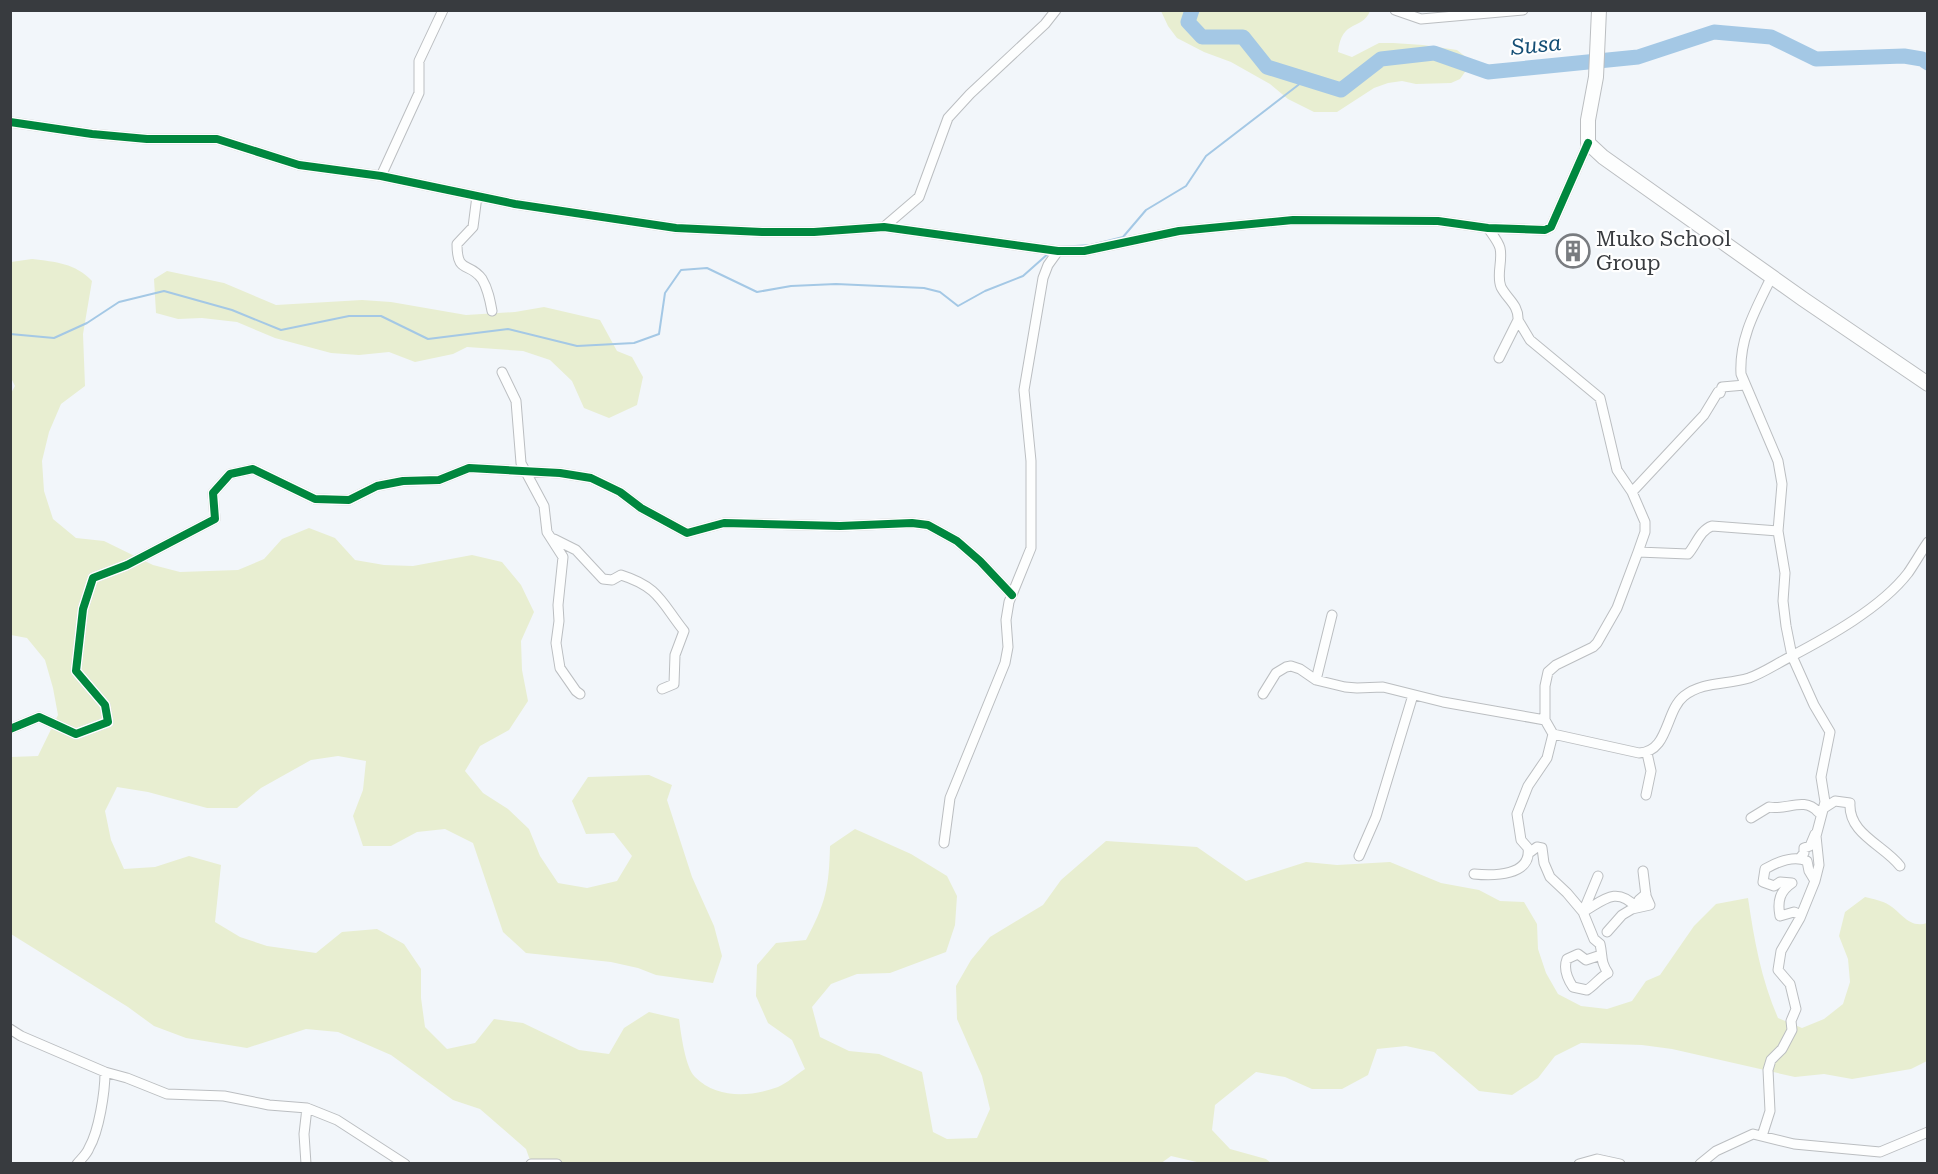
<svg xmlns="http://www.w3.org/2000/svg" width="1938" height="1174" font-family="'Roboto Serif',serif">
<rect width="100%" height="100%" fill="#f2f6fa"/>
<!-- green -->
<path fill="#e8eed1" d="M 1161,11 L 1370,11 C 1362,31 1342,18 1338,52 L 1352,57 L 1379,43 L 1393,43 L 1423,45 L 1457,50 L 1472,62 L 1460,79 L 1451,83 L 1416,84 L 1402,81 L 1388,83 L 1374,88 L 1337,112 L 1314,112 L 1288,99 L 1270,84 L 1231,62 L 1204,52 L 1177,38 L 1168,26 Z
M 32,259 C 56,262 75,263 92,281 L 83,334 L 85,386 L 61,404 L 49,432 L 42,461 L 44,491 L 53,519 L 76,538 L 104,541 L 153,565 L 180,572 L 238,570 L 264,559 L 282,539 L 309,528 L 335,538 L 355,560 L 384,565 L 413,566 L 472,555 L 502,562 L 521,585 L 534,612 L 521,641 L 522,670 L 528,701 L 509,730 L 480,746 L 465,771 L 483,793 L 508,809 L 529,829 L 540,856 L 558,883 L 587,888 L 617,881 L 632,856 L 614,833 L 586,834 L 572,801 L 588,777 L 649,775 L 672,785 L 667,800 L 692,877 L 714,926 L 722,956 L 713,983 L 656,975 L 638,968 L 611,962 L 526,953 L 503,932 L 473,843 L 445,829 L 417,832 L 391,846 L 363,846 L 353,816 L 363,790 L 366,761 L 338,756 L 311,760 L 261,788 L 237,808 L 207,808 L 148,792 L 117,787 L 105,811 L 111,840 L 124,869 L 155,867 L 189,856 L 221,865 L 215,922 L 240,937 L 267,946 L 316,953 L 342,932 L 377,929 L 404,944 L 421,969 L 421,998 L 425,1027 L 447,1049 L 475,1043 L 494,1019 L 523,1023 L 579,1050 L 609,1054 L 624,1028 L 649,1012 L 679,1019 C 681,1033 685,1067 695,1077 C 717,1099 751,1097 778,1087 C 787,1083 796,1075 805,1069 L 792,1040 L 768,1023 L 756,996 L 757,965 L 776,943 L 806,940 C 826,903 829,887 830,846 L 855,829 L 911,854 L 947,876 L 957,896 L 955,925 L 946,952 L 890,973 L 857,974 L 831,984 L 812,1007 L 820,1037 L 849,1051 L 879,1054 L 922,1072 L 933,1132 L 947,1139 L 977,1138 L 990,1109 L 982,1076 L 957,1019 L 956,986 L 971,960 L 990,937 L 1043,905 L 1061,880 L 1106,841 L 1197,847 L 1246,881 L 1306,862 L 1337,865 L 1390,862 L 1441,883 L 1479,890 L 1500,901 L 1524,902 L 1537,924 L 1538,949 L 1546,973 L 1558,994 L 1581,1006 L 1607,1009 L 1632,1001 L 1646,981 L 1660,975 L 1694,926 L 1716,904 L 1748,898 C 1754,939 1761,979 1778,1018 L 1802,1028 L 1824,1019 L 1843,1004 L 1850,982 L 1848,959 L 1839,936 L 1845,912 L 1865,897 C 1873,899 1883,901 1889,905 C 1901,912 1909,929 1927,923 L 1927,1061 L 1911,1069 L 1852,1079 L 1824,1074 L 1795,1077 L 1672,1049 L 1642,1045 L 1581,1043 L 1555,1056 L 1538,1078 L 1512,1095 L 1479,1091 L 1434,1052 L 1406,1046 L 1377,1049 L 1368,1075 L 1342,1089 L 1312,1089 L 1285,1077 L 1256,1072 L 1215,1105 L 1212,1130 L 1230,1149 L 1266,1159 L 1271,1163 L 1201,1163 L 1171,1156 L 1160,1164 L 787,1164 L 781,1162 L 775,1164 L 531,1163 L 526,1149 L 480,1109 L 453,1100 L 391,1055 L 338,1032 L 306,1029 L 247,1048 L 186,1038 L 154,1026 L 128,1007 L 11,934 L 11,757 L 38,756 L 58,715 L 53,688 L 45,660 L 27,638 L 11,635 L 10,395 L 15,386 L 11,378 L 11,262 Z
M 167,271 L 224,283 L 276,305 L 362,300 L 391,302 L 466,315 L 515,312 L 544,307 L 600,320 L 617,351 L 632,357 L 643,377 L 637,405 L 609,418 L 584,408 L 572,381 L 550,360 L 523,351 L 467,347 L 453,354 L 415,362 L 389,352 L 359,355 L 331,353 L 275,338 L 237,322 L 202,318 L 178,319 L 156,313 L 154,279 Z"/>
<g fill="none" stroke-linecap="round" stroke-linejoin="round">
<!-- stream -->
<path stroke="#a4c8e5" stroke-width="2" d="M 1059,247 L 1091,245 L 1123,237 L 1146,210 L 1186,186 L 1206,156 L 1306,79
M 10,334 L 54,338 L 87,323 L 119,302 L 164,291 L 232,310 L 281,330 L 349,316 L 381,316 L 428,339 L 508,329 L 577,346 L 634,343 L 659,334 L 665,293 L 681,270 L 707,268 L 757,292 L 791,286 L 836,284 L 924,288 L 940,292 L 958,306 L 985,291 L 1023,276 L 1050,252"/>
<!-- river -->
<path stroke="#a4c8e5" stroke-width="15" d="M 1192,10 L 1188,22 L 1202,37 L 1243,37 L 1267,67 L 1341,90 L 1381,59 L 1434,53 L 1488,72 L 1638,57 L 1714,32 L 1771,37 L 1816,59 L 1904,56 L 1922,59 L 1928,63"/>
<!-- street casing -->
<g stroke="#bbbec1" stroke-width="11">
<path id="street" d="M 1395,10 L 1421,19 L 1523,10
M 10,122 L 92,134 L 147,139 L 217,139 L 299,165 L 381,176 L 515,204 L 676,228 L 762,232 L 814,232 L 884,227 L 1058,251 L 1084,251 L 1179,231 L 1293,220 L 1438,221 L 1488,228 L 1545,230 L 1551,227 L 1588,143
M 381,176 L 419,93 L 419,61 L 443,10
M 477,196 L 473,227 L 457,244 C 457,275 469,261 482,279 C 488,289 490,300 492,311
M 884,227 L 919,197 L 948,118 L 970,94 L 1045,24 L 1056,10
M 1488,228 C 1492,234 1498,241 1500,248 C 1503,261 1496,275 1501,287 C 1507,299 1519,305 1518,320 L 1499,358
M 1518,320 L 1530,340 L 1600,398 L 1617,470 L 1632,492 L 1645,522 L 1645,532 L 1638,552 L 1617,608 L 1597,643 L 1593,647 L 1556,665 L 1548,672 L 1545,686 L 1545,720 L 1553,734 L 1639,753 C 1669,752 1665,711 1684,696 C 1703,681 1727,685 1749,678 C 1763,673 1776,664 1790,657 C 1828,637 1881,608 1908,573 C 1915,563 1921,552 1928,542
M 502,372 L 516,401 L 521,463 L 544,506 L 547,532 L 563,557 L 558,605 L 559,621 L 556,643 L 560,668 L 576,691 L 580,694
M 1632,492 L 1704,415 L 1718,392 L 1720,393 L 1722,387 L 1745,385
M 554,539 L 576,550 L 603,579 L 612,580 L 621,575 C 659,587 661,602 684,631 L 675,655 L 674,684 L 662,689
M 1638,552 L 1688,554 C 1696,545 1700,530 1712,526 L 1778,531
M 1316,680 L 1332,615
M 1263,694 L 1276,673 L 1286,667 L 1291,666 L 1300,669 L 1316,680 L 1345,687 L 1357,688 L 1383,687 L 1443,702 L 1545,720
M 10,729 L 39,717 L 76,734 L 108,722 L 105,705 L 76,671 L 83,609 L 93,578 L 127,565 L 215,519 L 213,493 L 230,474 L 253,469 L 315,499 L 349,500 L 377,486 L 403,481 L 439,480 L 469,468 L 560,473 L 591,478 L 620,492 L 641,508 L 687,533 L 724,523 L 840,526 L 912,523 L 928,525 L 957,541 L 980,561 L 1012,595
M 1646,795 L 1651,771 L 1647,753
M 1751,818 L 1769,807 C 1786,811 1804,796 1818,812 L 1835,801 L 1850,803 C 1848,834 1884,845 1900,866
M 944,843 L 950,798 L 1005,663 L 1008,647 L 1006,620 L 1009,602 L 1031,548 L 1031,461 L 1024,390 L 1043,278 L 1048,265 L 1058,251
M 1529,853 L 1537,847 L 1542,848 L 1544,863 L 1550,877 L 1567,893 L 1583,912 C 1604,900 1616,886 1636,907 L 1639,900 L 1646,894
M 1359,856 L 1376,817 L 1413,695
M 1800,858 L 1804,853 L 1804,848 L 1810,846 L 1815,834
M 1474,874 C 1493,876 1532,876 1528,848 L 1521,840 L 1517,814 L 1528,786 L 1547,758 L 1553,734
M 1598,876 L 1583,912 L 1594,939 L 1600,944 C 1603,957 1600,961 1608,973 C 1600,977 1595,985 1587,990 L 1573,987 C 1567,978 1563,969 1567,959 L 1578,954 L 1586,960 L 1601,955
M 1801,915 L 1794,912 L 1780,916 C 1777,901 1780,891 1792,883 L 1780,882 L 1774,886 L 1763,882 L 1765,869 C 1777,862 1794,855 1807,861 L 1809,871 L 1815,881
M 1607,932 L 1622,915 L 1632,909 L 1650,905 L 1646,896 L 1643,871
M 10,1029 L 21,1036 L 105,1072 L 127,1078 L 167,1094 L 224,1096 L 269,1105 L 307,1108 L 337,1120 L 405,1164
M 1762,1136 L 1770,1111 L 1768,1070 L 1771,1060 L 1782,1049 L 1792,1030 L 1791,1021 L 1796,1009 L 1790,984 L 1778,970 L 1781,951 L 1800,918 L 1815,881 L 1819,865 L 1816,836 L 1825,802 L 1821,777 L 1830,732 L 1814,705 L 1792,656 L 1786,626 L 1783,601 L 1785,573 L 1778,531 L 1782,484 L 1778,461 L 1741,374 C 1739,338 1756,309 1771,278
M 77,1164 C 81,1159 87,1154 89,1148 C 99,1131 105,1092 105,1072
M 306,1164 L 304,1134 L 307,1108
M 531,1164 L 557,1164
M 1579,1164 L 1597,1159 L 1620,1164
M 1700,1164 L 1716,1151 L 1753,1134 L 1794,1144 L 1880,1152 L 1928,1132"/>
</g>
<!-- secondary casing -->
<g stroke="#bbbec1" stroke-width="16">
<path id="secondary" d="M 1599,10 L 1596,77 L 1588,120 L 1588,143 L 1603,157 L 1803,299 L 1928,384"/>
</g>
<!-- street -->
<use href="#street" stroke="#fdfefe" stroke-width="9"/>
<!-- secondary -->
<use href="#secondary" stroke="#fdfefe" stroke-width="14"/>
<!-- cycleway casing -->
<g stroke="#fff" stroke-width="11">
<path id="cycleway" d="M 10,122 L 92,134 L 147,139 L 217,139 L 299,165 L 381,176 L 515,204 L 676,228 L 762,232 L 814,232 L 884,227 L 1058,251 L 1084,251 L 1179,231 L 1293,220 L 1438,221 L 1488,228 L 1545,230 L 1551,227 L 1588,143
M 10,729 L 39,717 L 76,734 L 108,722 L 105,705 L 76,671 L 83,609 L 93,578 L 127,565 L 215,519 L 213,493 L 230,474 L 253,469 L 315,499 L 349,500 L 377,486 L 403,481 L 439,480 L 469,468 L 560,473 L 591,478 L 620,492 L 641,508 L 687,533 L 724,523 L 840,526 L 912,523 L 928,525 L 957,541 L 980,561 L 1012,595"/>
</g>
<!-- cycleway -->
<use href="#cycleway" stroke="#00873e" stroke-width="8"/>
</g>
<!-- icons -->
<defs>
<g id="building-ring" transform="scale(1.725)"><circle r="9.5" fill="#fff" stroke="#797c80" stroke-width="1.5"/><path d="M-4-6H4V6H1V3H-1V6H-4ZM-2.5-4.3h1.7v1.8h-1.7ZM.8-4.3h1.7v1.8H.8ZM-2.5-1h1.7V.8h-1.7ZM.8-1h1.7V.8H.8Z" fill="#797c80"/></g>
</defs>
<g fill-rule="evenodd">
<use href="#building-ring" x="1573" y="251"/>
</g>
<g text-anchor="middle" dominant-baseline="central" stroke-width="4.5" stroke-linejoin="round" paint-order="stroke">
<!-- poi labels -->
<g font-size="21" fill="#383b3f" stroke="#fff" text-anchor="start">
<text x="1596" y="239">Muko School<tspan x="1596" dy="24">Group</tspan></text>
</g>
<!-- water labels -->
<g font-size="22" font-style="italic" fill="#144e75" stroke="#fff">
<text transform="translate(1536 45) rotate(-6)">Susa</text>
</g>
</g>
<!-- border -->
<rect width="1938" height="1174" fill="none" stroke="#383b3f" stroke-width="24"/>
</svg>
